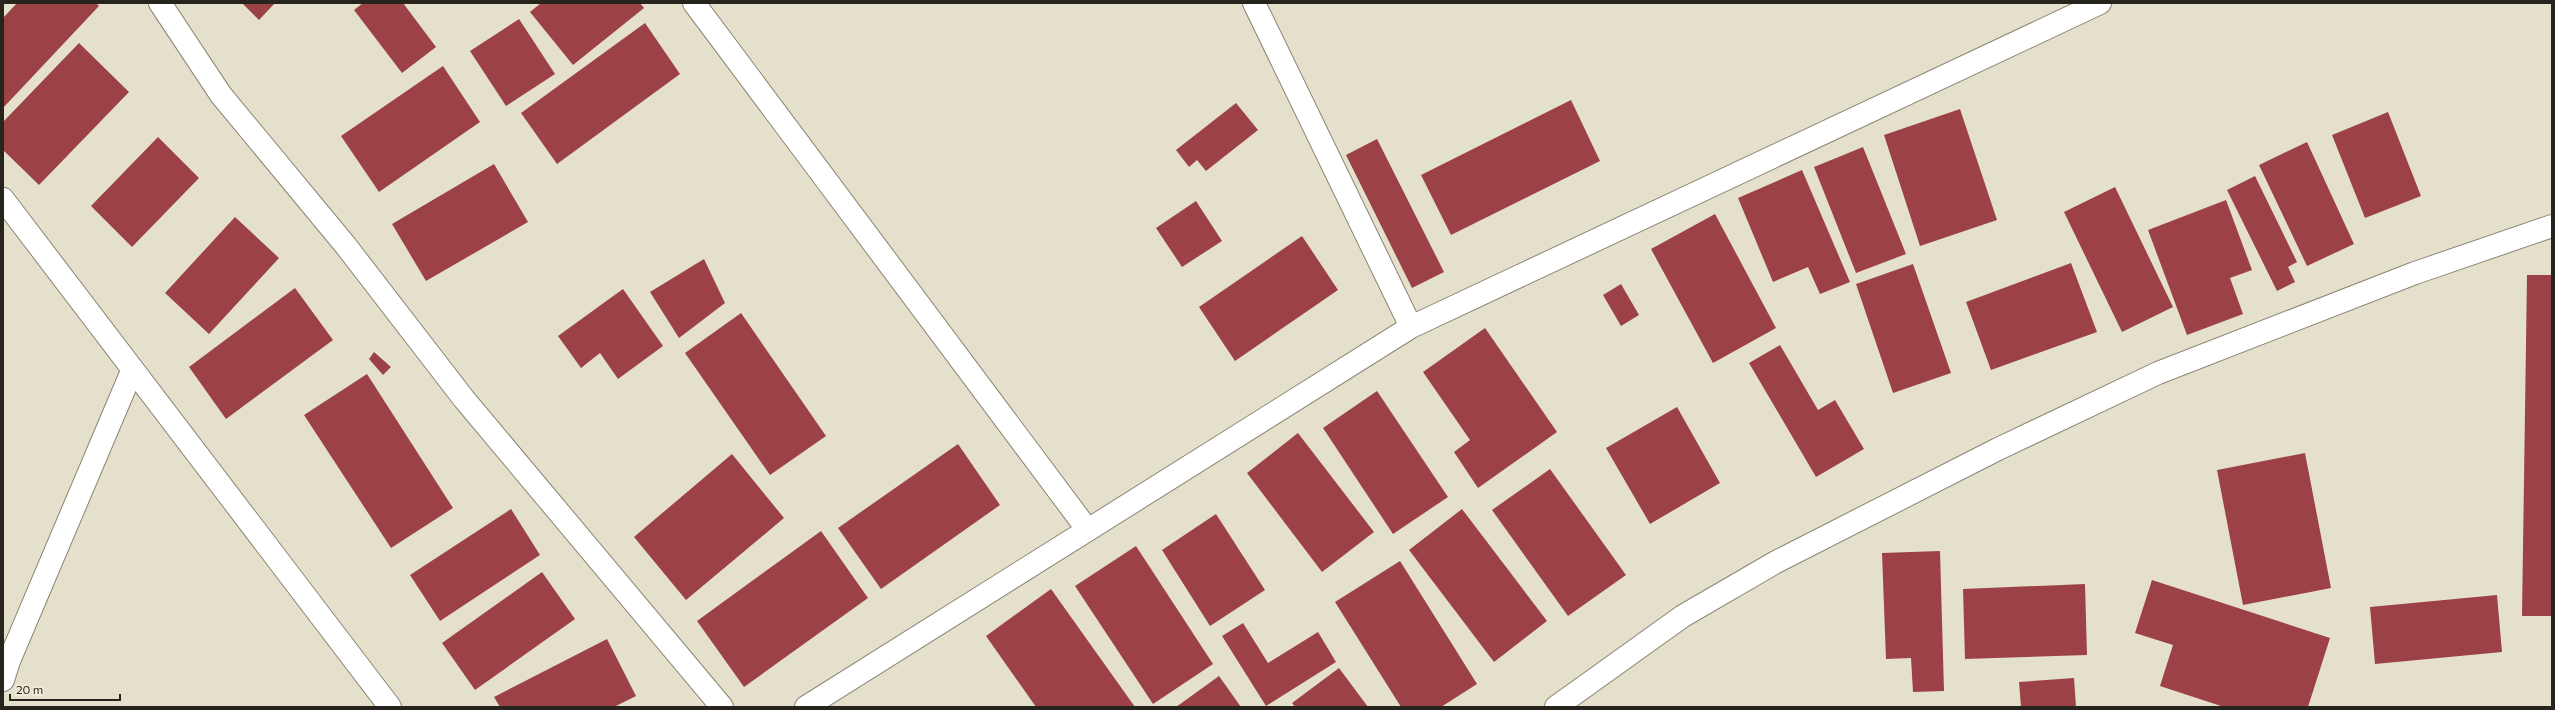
<svg xmlns="http://www.w3.org/2000/svg" width="2555" height="710" font-family="Commissioner,sans-serif">
<rect width="100%" height="100%" fill="#e5e0cc"/>
<!-- building -->
<path fill="#9c4246" d="M 17,3 L 96,3 L 99,6 L 3,108 L 3,18 Z
M 242,3 L 275,3 L 259,20 Z
M 363,3 L 403,3 L 436,47 L 402,73 L 354,10 Z
M 541,3 L 640,3 L 644,8 L 573,65 L 530,12 Z
M 519,19 L 555,74 L 506,106 L 470,51 Z
M 645,23 L 680,74 L 557,164 L 521,113 Z
M 79,43 L 129,92 L 39,185 L 3,150 L 3,122 Z
M 443,66 L 480,122 L 379,192 L 341,136 Z
M 1571,100 L 1600,161 L 1451,235 L 1421,175 Z
M 1236,103 L 1258,130 L 1206,171 L 1197,160 L 1189,167 L 1176,150 Z
M 1960,109 L 1997,220 L 1920,246 L 1884,135 Z
M 2388,112 L 2421,196 L 2365,218 L 2332,135 Z
M 158,137 L 199,178 L 132,247 L 91,206 Z
M 1377,139 L 1444,272 L 1412,288 L 1346,155 Z
M 2307,142 L 2354,244 L 2307,266 L 2259,165 Z
M 1863,147 L 1906,254 L 1856,273 L 1814,167 Z
M 494,164 L 528,222 L 426,281 L 392,224 Z
M 1802,170 L 1850,282 L 1820,294 L 1808,267 L 1773,282 L 1738,198 Z
M 2255,176 L 2297,262 L 2288,267 L 2295,282 L 2277,291 L 2227,190 Z
M 2115,187 L 2173,307 L 2122,332 L 2064,212 Z
M 2226,200 L 2252,270 L 2230,278 L 2243,314 L 2187,335 L 2148,230 Z
M 1196,201 L 1222,241 L 1182,267 L 1156,228 Z
M 1715,214 L 1776,328 L 1713,363 L 1651,249 Z
M 235,217 L 279,258 L 209,334 L 165,293 Z
M 1302,236 L 1338,290 L 1235,361 L 1199,307 Z
M 704,259 L 725,303 L 679,338 L 650,292 Z
M 2071,263 L 2097,332 L 1991,370 L 1966,302 Z
M 1913,264 L 1951,373 L 1893,393 L 1856,284 Z
M 2527,275 L 2552,275 L 2552,616 L 2522,616 Z
M 1621,284 L 1639,315 L 1621,326 L 1603,295 Z
M 295,288 L 333,340 L 226,419 L 189,367 Z
M 623,289 L 663,346 L 618,379 L 600,353 L 581,368 L 558,336 Z
M 741,313 L 826,436 L 770,475 L 685,353 Z
M 1485,328 L 1557,432 L 1478,488 L 1454,452 L 1470,440 L 1423,372 Z
M 1780,345 L 1818,410 L 1835,400 L 1864,449 L 1816,477 L 1749,363 Z
M 374,352 L 391,367 L 383,375 L 369,359 Z
M 367,374 L 453,508 L 391,548 L 304,415 Z
M 1377,391 L 1448,497 L 1393,534 L 1323,428 Z
M 1677,407 L 1720,483 L 1650,524 L 1606,448 Z
M 1298,433 L 1374,532 L 1322,572 L 1247,473 Z
M 958,444 L 1000,505 L 881,589 L 838,528 Z
M 2305,453 L 2331,588 L 2243,605 L 2217,470 Z
M 732,454 L 784,518 L 686,600 L 634,537 Z
M 1550,469 L 1626,575 L 1568,616 L 1492,510 Z
M 511,509 L 540,555 L 440,621 L 410,575 Z
M 1462,509 L 1547,621 L 1494,662 L 1409,550 Z
M 1216,514 L 1265,590 L 1210,626 L 1162,550 Z
M 821,531 L 868,598 L 744,687 L 697,621 Z
M 1136,546 L 1213,664 L 1153,704 L 1075,586 Z
M 1940,551 L 1944,691 L 1913,692 L 1911,658 L 1886,659 L 1882,553 Z
M 1400,561 L 1477,684 L 1441,707 L 1401,707 L 1335,602 Z
M 542,572 L 575,619 L 475,690 L 442,643 Z
M 2152,580 L 2330,638 L 2308,707 L 2224,707 L 2160,686 L 2173,645 L 2135,633 Z
M 2085,584 L 2087,655 L 1965,659 L 1963,589 Z
M 1051,589 L 1135,707 L 1036,707 L 986,636 Z
M 2497,595 L 2502,652 L 2375,664 L 2370,607 Z
M 1243,623 L 1268,663 L 1318,632 L 1336,662 L 1266,706 L 1222,636 Z
M 607,639 L 636,696 L 614,707 L 500,707 L 494,697 Z
M 1339,668 L 1368,707 L 1295,707 L 1292,703 Z
M 1219,676 L 1241,707 L 1176,707 Z
M 2074,678 L 2076,707 L 2021,707 L 2019,682 Z"/>
<g fill="none" stroke-linecap="round" stroke-linejoin="round">
<!-- street casing -->
<g stroke="#8a8573" stroke-width="24">
<path id="street" d="M 160,3 L 221,95 L 346,246 L 464,399 L 722,707
M 694,3 L 1087,529
M 1254,3 L 1411,327
M 3,199 L 390,707
M 3,680 L 9,661 L 132,371
M 806,707 L 1411,327 L 2100,3"/>
</g>
<!-- secondary casing -->
<g stroke="#8a8573" stroke-width="24">
<path id="secondary" d="M 1556,707 L 1683,616 L 1776,562 L 1998,449 L 2158,373 L 2415,273 L 2552,226"/>
</g>
<!-- street -->
<use href="#street" stroke="#fff" stroke-width="22"/>
<!-- secondary -->
<use href="#secondary" stroke="#fff" stroke-width="22"/>
</g>
<!-- border -->
<rect width="2555" height="710" fill="none" stroke="#26241d" stroke-width="8"/>
<!-- scale -->
<path d="M10 694v6h110v-6" fill="none" stroke="#26241d" stroke-width="2"/>
<text x="16" y="694" font-size="12" fill="#26241d" stroke="#f3edd9" stroke-width="3" paint-order="stroke">20 m</text>
</svg>
